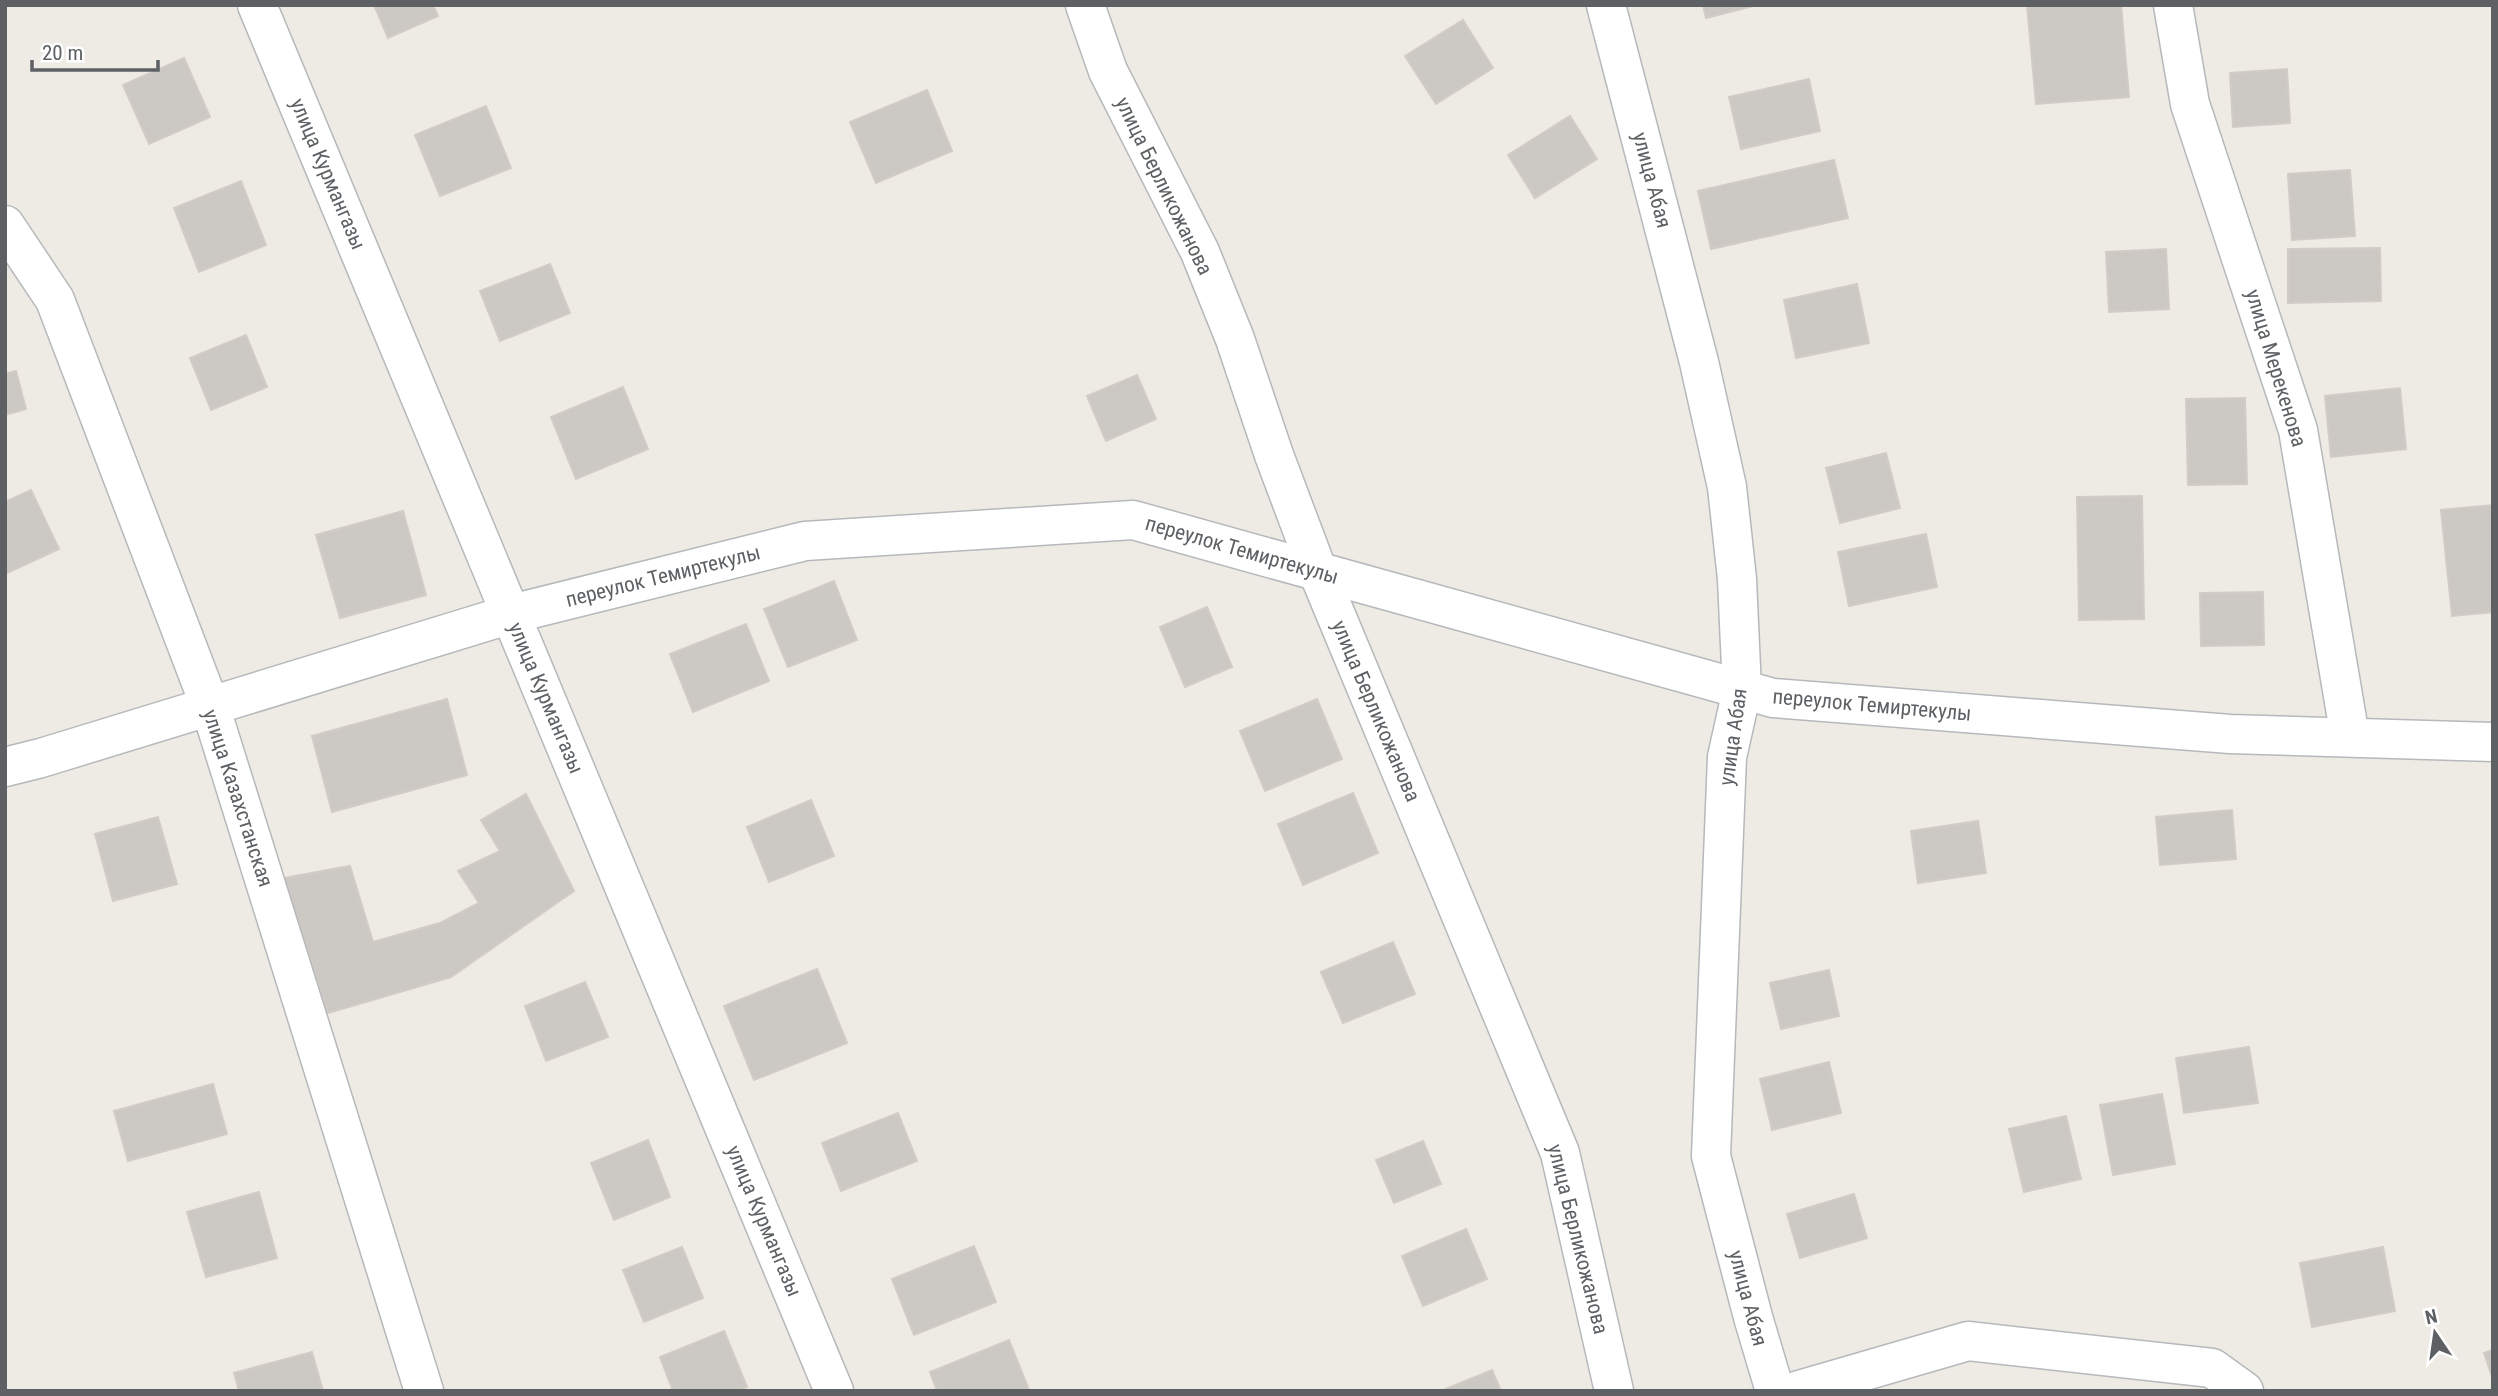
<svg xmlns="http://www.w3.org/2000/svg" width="2498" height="1396" font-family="'Roboto Condensed',sans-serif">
<rect width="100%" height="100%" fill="#eeebe5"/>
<!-- building -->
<path fill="#ccc8c4" stroke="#d2ccc4" stroke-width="2" d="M 374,5 L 433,5 L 438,16 L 388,38 Z
M 1703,5 L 1757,5 L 1706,18 Z
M 2027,5 L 2121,5 L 2129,97 L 2036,104 Z
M 1463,20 L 1493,68 L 1436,104 L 1405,56 Z
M 184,58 L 210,117 L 149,144 L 123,85 Z
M 2287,69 L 2290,123 L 2233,127 L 2230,73 Z
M 1809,79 L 1820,131 L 1741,149 L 1729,97 Z
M 927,90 L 952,151 L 876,183 L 850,122 Z
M 486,106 L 511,168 L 440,196 L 415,135 Z
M 1570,116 L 1597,159 L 1535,198 L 1508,155 Z
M 1834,160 L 1848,218 L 1711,249 L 1698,191 Z
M 2350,170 L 2355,236 L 2292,240 L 2288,174 Z
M 241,181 L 266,245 L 199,272 L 174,208 Z
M 2380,248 L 2381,301 L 2288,303 L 2288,249 Z
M 2166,249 L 2169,309 L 2109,312 L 2106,252 Z
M 550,264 L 570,313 L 500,341 L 480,291 Z
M 1857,284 L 1869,343 L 1796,358 L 1784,300 Z
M 246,335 L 267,387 L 211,410 L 190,358 Z
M 16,371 L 26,409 L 5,415 L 5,374 Z
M 1137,375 L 1156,419 L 1106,441 L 1087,396 Z
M 623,387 L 648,449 L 576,479 L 551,417 Z
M 2400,388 L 2406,449 L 2331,457 L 2325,396 Z
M 2245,398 L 2247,484 L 2188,485 L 2186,399 Z
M 1886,453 L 1900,508 L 1840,523 L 1826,468 Z
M 31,490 L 59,549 L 5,574 L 5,502 Z
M 2142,496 L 2144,619 L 2079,620 L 2077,497 Z
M 2493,505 L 2493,612 L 2452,616 L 2441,510 Z
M 403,511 L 426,595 L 340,618 L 316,535 Z
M 1926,534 L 1937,587 L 1849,606 L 1838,552 Z
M 834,581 L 857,640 L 788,667 L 764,609 Z
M 2263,592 L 2264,645 L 2201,646 L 2200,593 Z
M 1207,607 L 1232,667 L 1185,687 L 1160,627 Z
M 746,624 L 769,681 L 693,712 L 670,654 Z
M 447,699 L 467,775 L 332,812 L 312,736 Z
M 1317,699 L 1342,759 L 1265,791 L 1240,731 Z
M 1353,793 L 1378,853 L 1303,885 L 1278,824 Z
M 526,794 L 574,891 L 451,977 L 328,1013 L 284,878 L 350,866 L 373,942 L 440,923 L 479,903 L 458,871 L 500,851 L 481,820 Z
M 811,800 L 834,856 L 769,882 L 747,827 Z
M 2232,810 L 2236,859 L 2160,865 L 2156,817 Z
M 158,817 L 177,884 L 113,901 L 95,834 Z
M 1978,821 L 1986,873 L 1918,883 L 1911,831 Z
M 1393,942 L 1415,994 L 1343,1023 L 1321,972 Z
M 817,969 L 847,1043 L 754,1080 L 724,1006 Z
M 1829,970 L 1839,1016 L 1781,1029 L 1770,983 Z
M 585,982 L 608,1037 L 546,1061 L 525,1006 Z
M 2249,1047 L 2258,1103 L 2184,1113 L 2176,1058 Z
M 1829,1062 L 1841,1113 L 1772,1130 L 1760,1079 Z
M 213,1084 L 227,1134 L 128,1161 L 114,1111 Z
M 2162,1094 L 2175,1164 L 2113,1175 L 2100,1105 Z
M 898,1113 L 917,1161 L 841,1191 L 822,1143 Z
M 2066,1116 L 2081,1179 L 2024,1192 L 2009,1129 Z
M 648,1140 L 670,1197 L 614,1220 L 591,1163 Z
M 1423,1141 L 1441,1184 L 1394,1203 L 1376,1160 Z
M 259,1192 L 277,1258 L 206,1277 L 187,1212 Z
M 1854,1194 L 1867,1238 L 1800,1258 L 1787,1214 Z
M 1466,1229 L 1487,1279 L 1423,1306 L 1402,1256 Z
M 974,1246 L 996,1302 L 914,1335 L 892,1279 Z
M 682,1247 L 703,1298 L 644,1322 L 623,1270 Z
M 2383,1247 L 2395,1311 L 2312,1327 L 2300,1263 Z
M 724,1331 L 747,1387 L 737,1391 L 673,1391 L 660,1357 Z
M 1009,1340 L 1029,1390 L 937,1391 L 930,1372 Z
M 2493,1350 L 2493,1380 L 2484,1353 Z
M 312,1352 L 323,1391 L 239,1391 L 234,1373 Z
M 1492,1370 L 1501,1391 L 1441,1391 Z"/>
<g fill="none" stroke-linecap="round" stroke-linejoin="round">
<!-- street casing -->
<g stroke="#b6b8bb" stroke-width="41">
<path id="street" d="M 257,5 L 834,1391
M 1085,5 L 1108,71 L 1200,252 L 1235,339 L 1274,455 L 1318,572 L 1560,1153 L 1614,1391
M 1606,5 L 1699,362 L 1727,487 L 1737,579 L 1742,690 L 1727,757 L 1711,1156 L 1753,1317 L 1775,1391
M 2173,5 L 2190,104 L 2298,430 L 2350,737
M 5,225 L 55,300 L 210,706 L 424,1391
M 5,767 L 41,758 L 511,614 L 805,541 L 1133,520 L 1773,698 L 2230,734 L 2493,742
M 1796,1391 L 1968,1341 L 2212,1368 L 2244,1391"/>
</g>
<!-- street -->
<use href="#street" stroke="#fff" stroke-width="38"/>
</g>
<g text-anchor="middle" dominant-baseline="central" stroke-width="6" stroke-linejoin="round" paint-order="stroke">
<!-- street labels -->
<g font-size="21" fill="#5d6164" stroke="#fff">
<text transform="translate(328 174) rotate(67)">улица Курмангазы</text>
<text transform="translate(1652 180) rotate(75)">улица Абая</text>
<text transform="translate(1164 186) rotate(64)">улица Берликожанова</text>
<text transform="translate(2276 368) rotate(73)">улица Мерекенова</text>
<text transform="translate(1242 550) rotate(16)">переулок Темиртекулы</text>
<text transform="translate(663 576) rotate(-14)">переулок Темиртекулы</text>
<text transform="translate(546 698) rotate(67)">улица Курмангазы</text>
<text transform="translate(1872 705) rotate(5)">переулок Темиртекулы</text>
<text transform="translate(1376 711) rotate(67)">улица Берликожанова</text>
<text transform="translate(1733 737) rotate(-82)">улица Абая</text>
<text transform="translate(238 798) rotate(72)">улица Казахстанская</text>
<text transform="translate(764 1221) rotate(67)">улица Курмангазы</text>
<text transform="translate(1578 1239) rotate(76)">улица Берликожанова</text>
<text transform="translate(1748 1298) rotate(75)">улица Абая</text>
</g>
</g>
<!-- border -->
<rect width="2498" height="1396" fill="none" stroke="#5d6164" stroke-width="14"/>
<!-- north arrow -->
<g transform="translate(2435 1333) rotate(347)" stroke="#ffffff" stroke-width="5" paint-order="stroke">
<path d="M0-5L12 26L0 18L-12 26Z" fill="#5d6164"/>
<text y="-10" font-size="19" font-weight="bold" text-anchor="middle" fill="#5d6164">N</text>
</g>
<!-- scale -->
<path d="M32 60v10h126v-10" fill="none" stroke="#5d6164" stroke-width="3.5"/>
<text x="42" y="60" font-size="21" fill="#5d6164" stroke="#ffffff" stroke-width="5" paint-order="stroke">20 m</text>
</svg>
